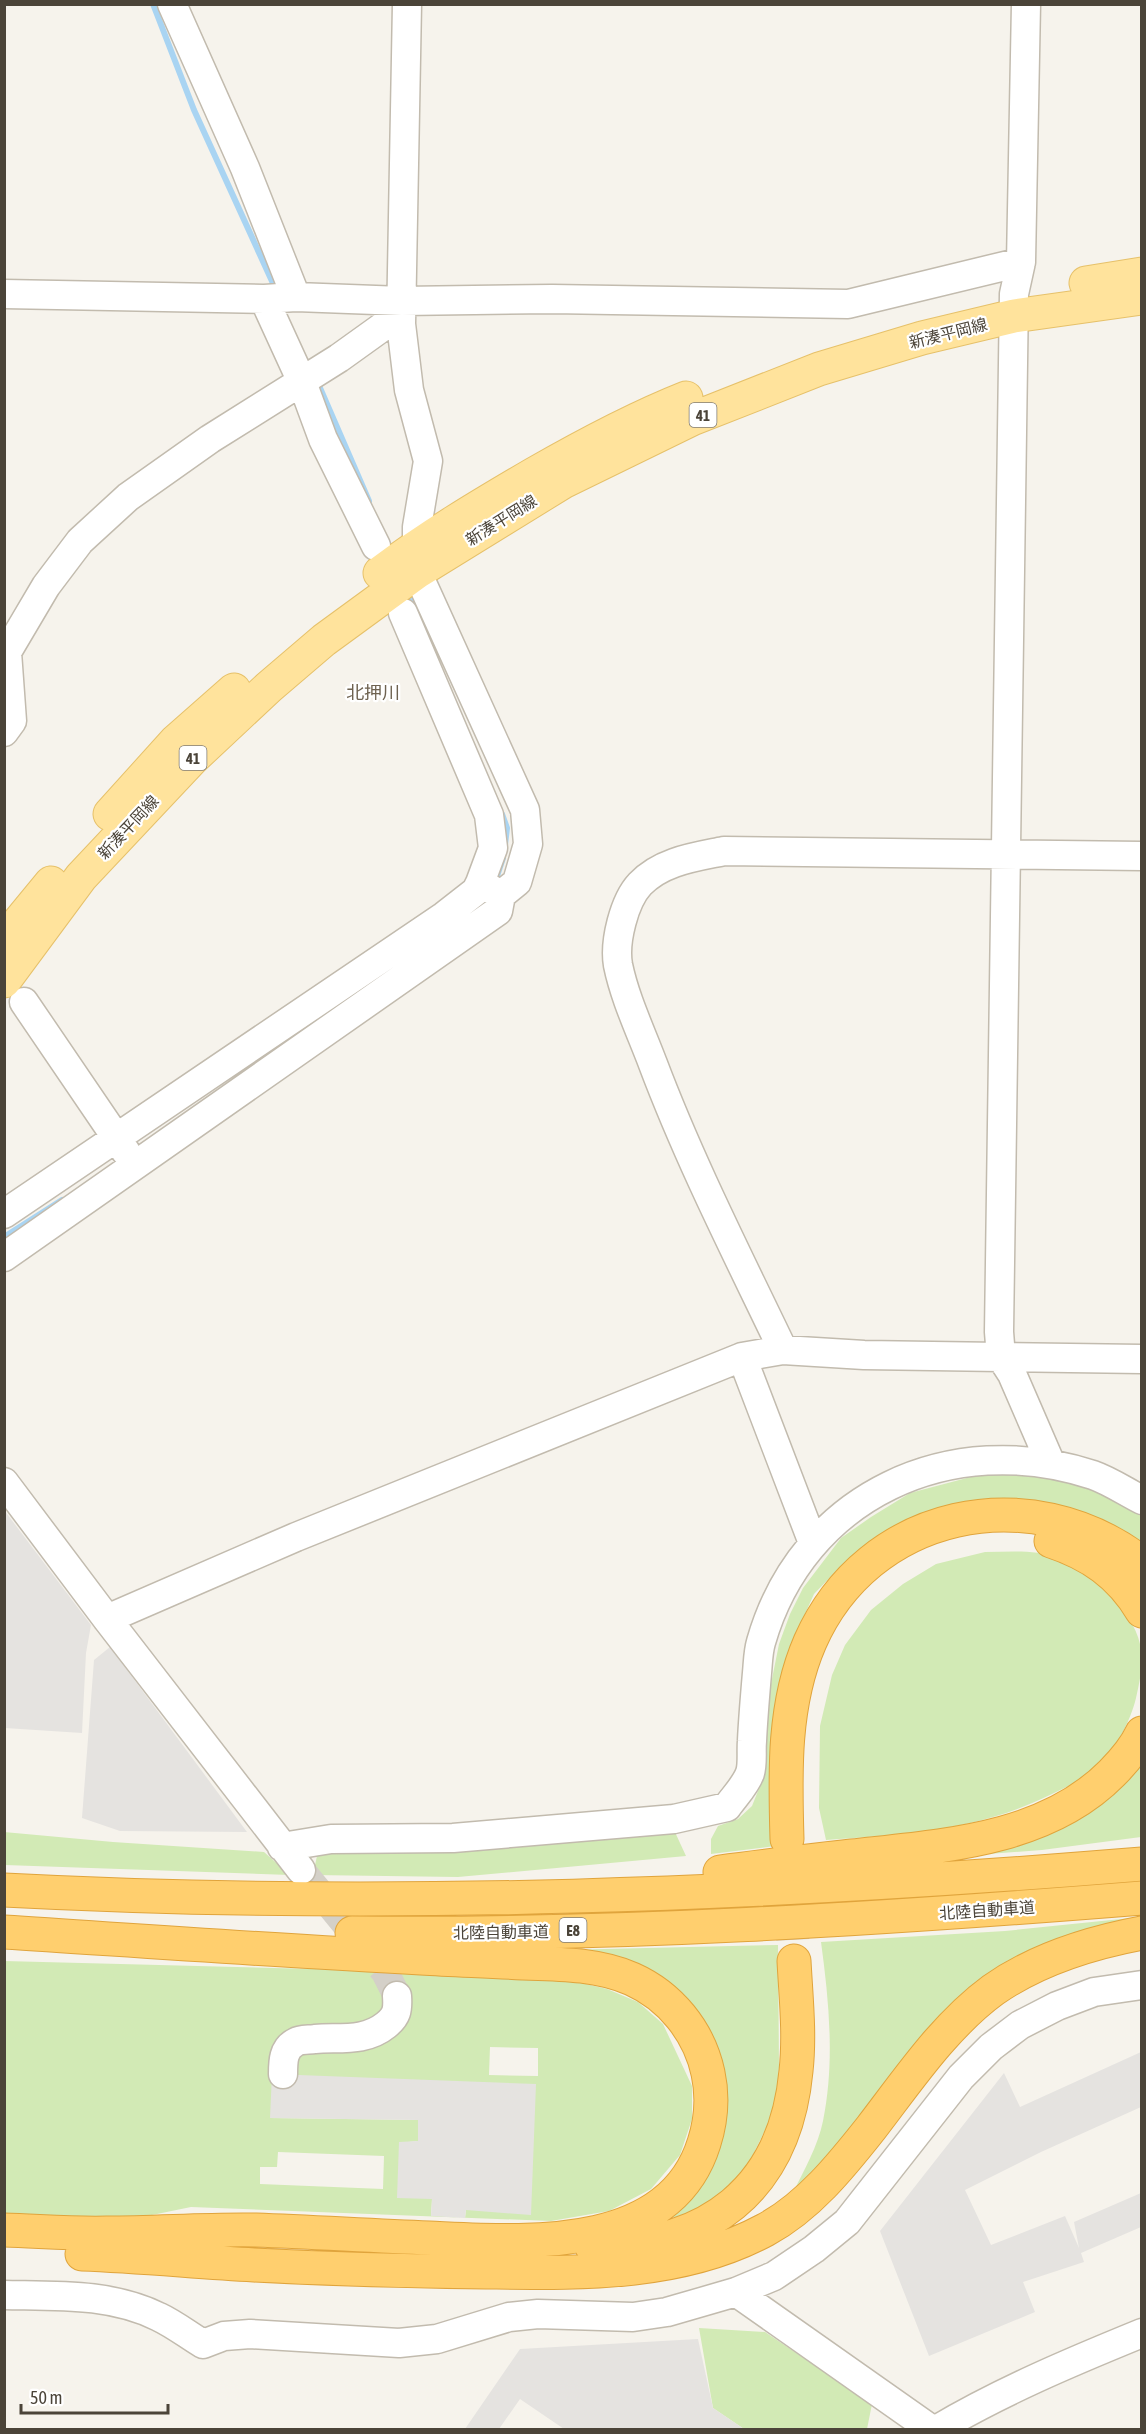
<svg xmlns="http://www.w3.org/2000/svg" width="1146" height="2434" font-family="'Asap Condensed','Noto Sans JP',sans-serif">
<rect width="100%" height="100%" fill="#f6f3ec"/>
<!-- green -->
<path fill="#d2eab5" fill-rule="evenodd" d="M 982,1474 L 1074,1478 L 1141,1510 L 1141,1546 L 1110,1526 L 880,1538 L 842,1565 L 814,1594 L 796,1634 L 780,1685 L 775,1846 L 711,1854 L 711,1839 L 718,1826 L 738,1819 L 752,1806 L 760,1786 L 770,1689 L 779,1644 L 790,1614 L 803,1588 L 841,1538 L 871,1517 L 910,1493 Z
M 985,1552 C 1009,1552 1035,1549 1058,1558 C 1089,1570 1133,1610 1140,1644 C 1144,1663 1140,1680 1136,1698 C 1131,1720 1113,1755 1096,1769 C 1083,1779 1067,1787 1052,1794 C 977,1831 908,1834 826,1840 L 819,1808 L 820,1726 L 832,1675 L 845,1645 L 871,1610 L 903,1584 L 936,1564 Z
M 1141,1758 L 1141,1837 L 1042,1850 L 947,1857 Z
M 674,1830 L 686,1856 L 458,1877 L 313,1875 L 318,1851 Z
M 4,1832 L 113,1842 L 264,1852 L 290,1875 L 5,1865 Z
M 1131,1918 L 1051,1947 L 831,2161 L 793,2193 C 804,2170 818,2146 823,2121 C 835,2062 829,2001 821,1942 L 1005,1931 Z
M 778,1945 L 779,2067 L 777,2098 L 769,2122 L 749,2163 L 730,2185 L 701,2208 L 675,2221 L 671,2211 L 692,2188 L 703,2026 L 561,1950 Z
M 4,1961 L 355,1970 L 565,1979 L 607,1989 L 638,2002 L 663,2024 L 692,2086 L 692,2119 L 680,2155 L 651,2189 L 609,2211 L 551,2221 L 191,2207 L 118,2222 L 5,2217 ZM 490,2047 L 538,2048 L 538,2076 L 489,2075 ZM 536,2084 L 466,2210 L 465,2218 L 431,2215 L 432,2199 L 399,2143 L 418,2141 L 419,2120 L 270,2118 ZM 278,2152 L 384,2156 L 383,2189 L 260,2184 L 260,2167 L 277,2167 Z
M 699,2328 L 765,2332 L 872,2404 L 867,2429 L 744,2429 L 713,2408 Z"/>
<!-- parking -->
<path fill="#e5e3e0" d="M 4,1510 L 91,1625 L 86,1653 L 82,1733 L 5,1728 Z
M 110,1647 L 247,1832 L 120,1831 L 82,1818 L 94,1660 Z
M 1141,2052 L 1141,2107 L 1041,2152 L 965,2190 L 991,2245 L 1065,2216 L 1079,2248 L 1074,2222 L 1141,2193 L 1141,2227 L 1081,2253 L 1084,2262 L 1023,2282 L 1035,2312 L 929,2356 L 880,2231 L 1004,2073 L 1020,2107 Z
M 272,2074 L 536,2084 L 531,2215 L 466,2210 L 465,2218 L 431,2216 L 432,2199 L 397,2198 L 399,2142 L 418,2141 L 418,2120 L 270,2118 Z
M 698,2339 L 713,2408 L 744,2429 L 564,2429 L 520,2399 L 499,2429 L 465,2429 L 520,2349 Z"/>
<g fill="none" stroke-linecap="round" stroke-linejoin="round">
<!-- stream -->
<path stroke="#a9d4f2" stroke-width="6" d="M 153,4 L 194,110 L 276,290
M 317,381 L 369,501
M 408,590 L 417,611
M 502,814 L 507,828 L 505,845
M 495,882 L 503,858
M 4,1237 L 62,1200"/>
<!-- minor-tunnel -->
<path stroke="#d4d0c8" stroke-width="28" stroke-dasharray="28 14" stroke-linecap="butt" d="M 301,1870 L 385,1972 L 397,1996"/>
<!-- highway-tunnel -->
<path stroke="#d4d0c8" stroke-width="33" stroke-dasharray="33 16" stroke-linecap="butt" d="M 788,1858 L 794,1961"/>
<!-- minor casing -->
<g stroke="#c2bbae" stroke-width="31">
<path id="minor" d="M 172,4 L 245,168 L 296,297
M 1026,4 L 1021,262 L 1014,294 L 999,1332 L 1001,1357 L 1012,1374 L 1051,1464
M 4,294 L 264,299 L 296,297 L 402,301 L 552,299 L 848,304 L 1021,262
M 264,299 L 302,382 L 323,439 L 376,546
M 403,613 L 489,815 L 493,848 L 480,883
M 4,732 L 12,721 L 7,652 L 46,586 L 80,541 L 128,497 L 210,439 L 339,358 L 385,325 L 402,301
M 24,1002 L 126,1152
M 4,1214 L 444,916 L 476,891 L 480,883 L 501,895
M 4,1257 L 498,911 L 501,895 L 517,882 L 528,844 L 525,810 L 417,572 L 417,527 L 428,461 L 409,390 L 401,324 L 407,4
M 783,1350 C 738,1256 690,1162 653,1064 C 641,1032 625,999 618,965 C 614,942 624,901 640,884 C 662,861 695,857 724,851 L 1142,856
M 742,1357 L 813,1543
M 4,1482 L 107,1619 L 301,1870
M 107,1619 L 296,1537 L 742,1357 L 783,1350 L 864,1355 L 1142,1359
M 282,1847 L 331,1839 L 453,1838 L 674,1819 L 727,1807 C 734,1797 746,1785 750,1773 C 753,1764 751,1751 752,1741 C 753,1719 755,1696 757,1673 C 758,1663 758,1652 761,1642 C 803,1495 951,1428 1093,1475 C 1110,1481 1126,1492 1142,1500
M 283,2074 C 283,2062 283,2048 296,2042 C 301,2039 309,2040 315,2039 C 340,2037 365,2042 386,2025 C 397,2016 398,2010 397,1996
M 736,2292 L 932,2430
M 4,2295 C 56,2296 111,2293 159,2317 C 174,2324 188,2335 203,2344 L 224,2336 L 250,2334 L 399,2343 L 437,2339 L 509,2317 L 538,2314 L 633,2317 L 667,2312 L 736,2292 L 774,2276 L 814,2249 L 847,2222 L 961,2077 L 991,2047 L 1020,2025 L 1057,2006 L 1094,1992 L 1142,1985
M 936,2430 C 1002,2391 1071,2362 1142,2333"/>
</g>
<!-- major casing -->
<g stroke="#e6c16a" stroke-width="35">
<path id="major" d="M 1086,283 L 1142,274
M 380,573 C 429,536 481,505 534,474 C 583,446 633,419 686,398
M 110,814 L 175,742 L 234,690
M 4,940 L 51,883
M 4,981 L 81,877 L 192,759 L 269,687 L 324,640 L 417,572 L 563,482 L 692,419 L 819,369 L 922,338 L 1014,316 L 1142,298"/>
</g>
<!-- highway casing -->
<g stroke="#e0a43c" stroke-width="35">
<path id="highway" d="M 1051,1541 C 1090,1554 1120,1574 1142,1611
M 787,1839 C 785,1773 783,1704 810,1642 C 868,1510 1030,1476 1142,1563
M 720,1872 C 764,1866 808,1861 852,1856 C 941,1846 1045,1841 1112,1773 C 1124,1761 1135,1748 1142,1733
M 4,1890 C 384,1910 763,1895 1142,1864
M 4,1932 C 143,1941 282,1951 421,1958 C 455,1960 489,1961 523,1963 C 559,1964 598,1964 632,1979 C 670,1996 699,2031 708,2073 C 713,2096 711,2121 704,2143 C 669,2255 522,2242 429,2238 C 372,2236 314,2232 256,2230 C 207,2229 157,2233 107,2233 C 73,2234 39,2231 4,2230
M 352,1933 C 615,1936 879,1919 1142,1898
M 591,2245 C 707,2250 785,2189 796,2071 C 800,2035 796,1998 794,1961
M 82,2254 C 139,2256 197,2262 254,2265 C 331,2269 408,2271 486,2272 C 579,2273 680,2276 765,2230 C 808,2207 841,2166 871,2128 C 908,2080 944,2026 993,1990 C 1037,1959 1089,1943 1142,1933"/>
</g>
<!-- minor -->
<use href="#minor" stroke="#fff" stroke-width="28"/>
<!-- major -->
<use href="#major" stroke="#ffe39c" stroke-width="33"/>
<!-- highway -->
<use href="#highway" stroke="#ffcf6e" stroke-width="33"/>
</g>
<g text-anchor="middle" dominant-baseline="central" stroke-width="4.5" stroke-linejoin="round" paint-order="stroke">
<!-- shield labels -->
<g fill="#fff" stroke="#817c74" stroke-width="1.5">
<rect x="689.5" y="403" width="27" height="24" rx="4.5"/>
<rect x="179.5" y="746" width="27" height="24" rx="4.5"/>
<rect x="559.5" y="1918" width="27" height="24" rx="4.5"/>
</g>
<g font-size="15" font-weight="bold" fill="#4b4439">
<text x="703" y="415">41</text>
<text x="193" y="758">41</text>
<text x="573" y="1930">E8</text>
</g>
<!-- street labels -->
<g font-size="16" fill="#4b4439" stroke="#fff">
<text transform="translate(948 333) rotate(-14)">新湊平岡線</text>
<text transform="translate(501 520) rotate(-32)">新湊平岡線</text>
<text transform="translate(128 827) rotate(-47)">新湊平岡線</text>
<text transform="translate(987 1910) rotate(-4)">北陸自動車道</text>
<text transform="translate(501 1932) rotate(-1)">北陸自動車道</text>
</g>
<!-- neighbourhood labels -->
<g font-size="18" fill="#6e6250" stroke="#fff">
<text x="373" y="692">北押川</text>
</g>
</g>
<!-- border -->
<rect width="1146" height="2434" fill="none" stroke="#4b4439" stroke-width="12"/>
<!-- scale -->
<path d="M21 2404v9h147v-9" fill="none" stroke="#4b4439" stroke-width="3"/>
<text x="30" y="2404" font-size="18" fill="#4b4439" stroke="#ffffff" stroke-width="4.5" paint-order="stroke">50 m</text>
</svg>
